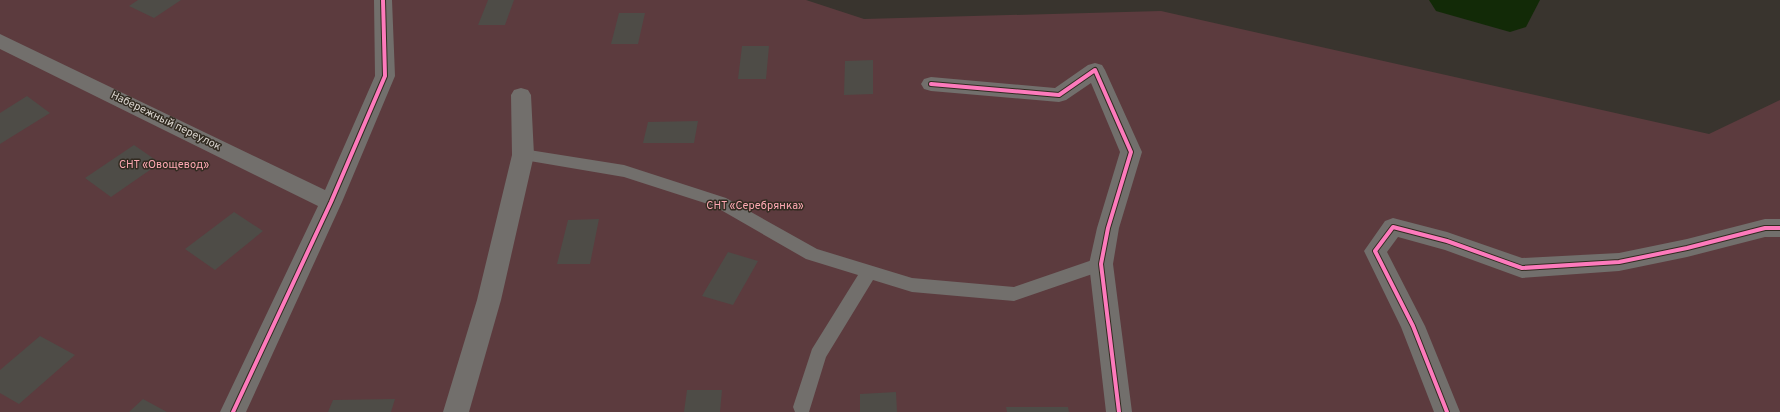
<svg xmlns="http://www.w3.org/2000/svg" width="1780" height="412" font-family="Overpass,sans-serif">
<rect width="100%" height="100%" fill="#39342e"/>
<!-- green -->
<path fill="#5c3b3e" d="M 0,0 L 806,0 L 864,19 L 1161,11 L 1709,134 L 1780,100 L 1780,412 L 0,412 Z
M 1449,0 L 1519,0 L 1510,16 Z"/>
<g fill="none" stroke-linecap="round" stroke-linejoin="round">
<!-- river -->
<path fill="#122a07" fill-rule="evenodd" d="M 1429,0 L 1540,0 L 1526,27 L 1510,32 L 1436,11 Z"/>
</g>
<!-- building -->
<path fill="#4e4c47" d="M 138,0 L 181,0 L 154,18 L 129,6 Z
M 488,0 L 514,0 L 505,25 L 478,25 Z
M 619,13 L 645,13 L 638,44 L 611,44 Z
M 742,46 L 769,46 L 766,79 L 738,79 Z
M 873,60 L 873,94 L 844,95 L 845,61 Z
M 27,96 L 50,113 L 0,144 L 0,113 Z
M 698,121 L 694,143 L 643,143 L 648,122 Z
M 134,145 L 160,163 L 111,197 L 85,178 Z
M 234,212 L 263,231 L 215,270 L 185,249 Z
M 599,219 L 590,264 L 557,264 L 568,220 Z
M 728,252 L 758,261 L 733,305 L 702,296 Z
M 40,336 L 75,355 L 19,404 L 0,393 L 0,370 Z
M 687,390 L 722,390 L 720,412 L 684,412 Z
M 896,392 L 897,412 L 860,412 L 860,394 Z
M 143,399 L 167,412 L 129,412 Z
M 395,399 L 391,412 L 328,412 L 333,400 Z
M 1006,407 L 1068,407 L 1069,412 L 1007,412 Z"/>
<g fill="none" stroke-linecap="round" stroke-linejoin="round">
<!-- lane -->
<path fill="#726f6c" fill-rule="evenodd" d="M 523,149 L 624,165 L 726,198 L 817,249 L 912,278 L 1014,287 L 1101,257 L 1107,259 L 1109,264 L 1107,269 L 1014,301 L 912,292 L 873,280 L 826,357 L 809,412 L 795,412 L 793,407 L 812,349 L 858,275 L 806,259 L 714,206 L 624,177 L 518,159 L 515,155 L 518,151 Z"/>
<!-- street -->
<path fill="#726f6c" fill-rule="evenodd" d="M 374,0 L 392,0 L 395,76 L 342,202 L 246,412 L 220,412 L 318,206 L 0,49 L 0,34 L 325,190 L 375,76 Z
M 1095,63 L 1102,65 L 1105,70 L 1142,152 L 1119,228 L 1113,264 L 1132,412 L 1106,412 L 1089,264 L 1097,228 L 1120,152 L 1091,83 L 1066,100 L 1059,102 L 931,91 L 924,89 L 921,84 L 924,79 L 931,77 L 1055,88 L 1088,65 Z
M 521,88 L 528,90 L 531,95 L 534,155 L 501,300 L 469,412 L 443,412 L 477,300 L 512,155 L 511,95 L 514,90 Z
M 1393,218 L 1447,232 L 1522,258 L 1619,253 L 1687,239 L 1765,219 L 1780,219 L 1780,237 L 1765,237 L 1687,257 L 1619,271 L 1522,278 L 1445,250 L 1398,237 L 1387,252 L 1425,326 L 1460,412 L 1434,412 L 1401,327 L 1364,251 L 1385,221 Z"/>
<!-- cycleway casing -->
<g stroke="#322b21" stroke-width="6">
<path id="cycleway" d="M 931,84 L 1059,95 L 1095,70 L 1131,152 L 1108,228 L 1101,264 L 1119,412
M 233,412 L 331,202 L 385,76 L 383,0
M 1447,412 L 1413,326 L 1375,251 L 1393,227 L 1447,241 L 1522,268 L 1619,262 L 1687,248 L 1765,228 L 1780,228"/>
</g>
<!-- cycleway -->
<use href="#cycleway" stroke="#fd7abc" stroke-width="4"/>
</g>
<g text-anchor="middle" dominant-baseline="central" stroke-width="3" stroke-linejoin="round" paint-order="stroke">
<!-- street labels -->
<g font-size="11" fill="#dbd6d0" stroke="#322b21">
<text transform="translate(166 121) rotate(26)">Набережный переулок</text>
</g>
<!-- park labels -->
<g font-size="11" fill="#fda8b2" stroke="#322b21">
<text x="164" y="165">СНТ «Овощевод»</text>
<text x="755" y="206">СНТ «Серебрянка»</text>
</g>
</g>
</svg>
